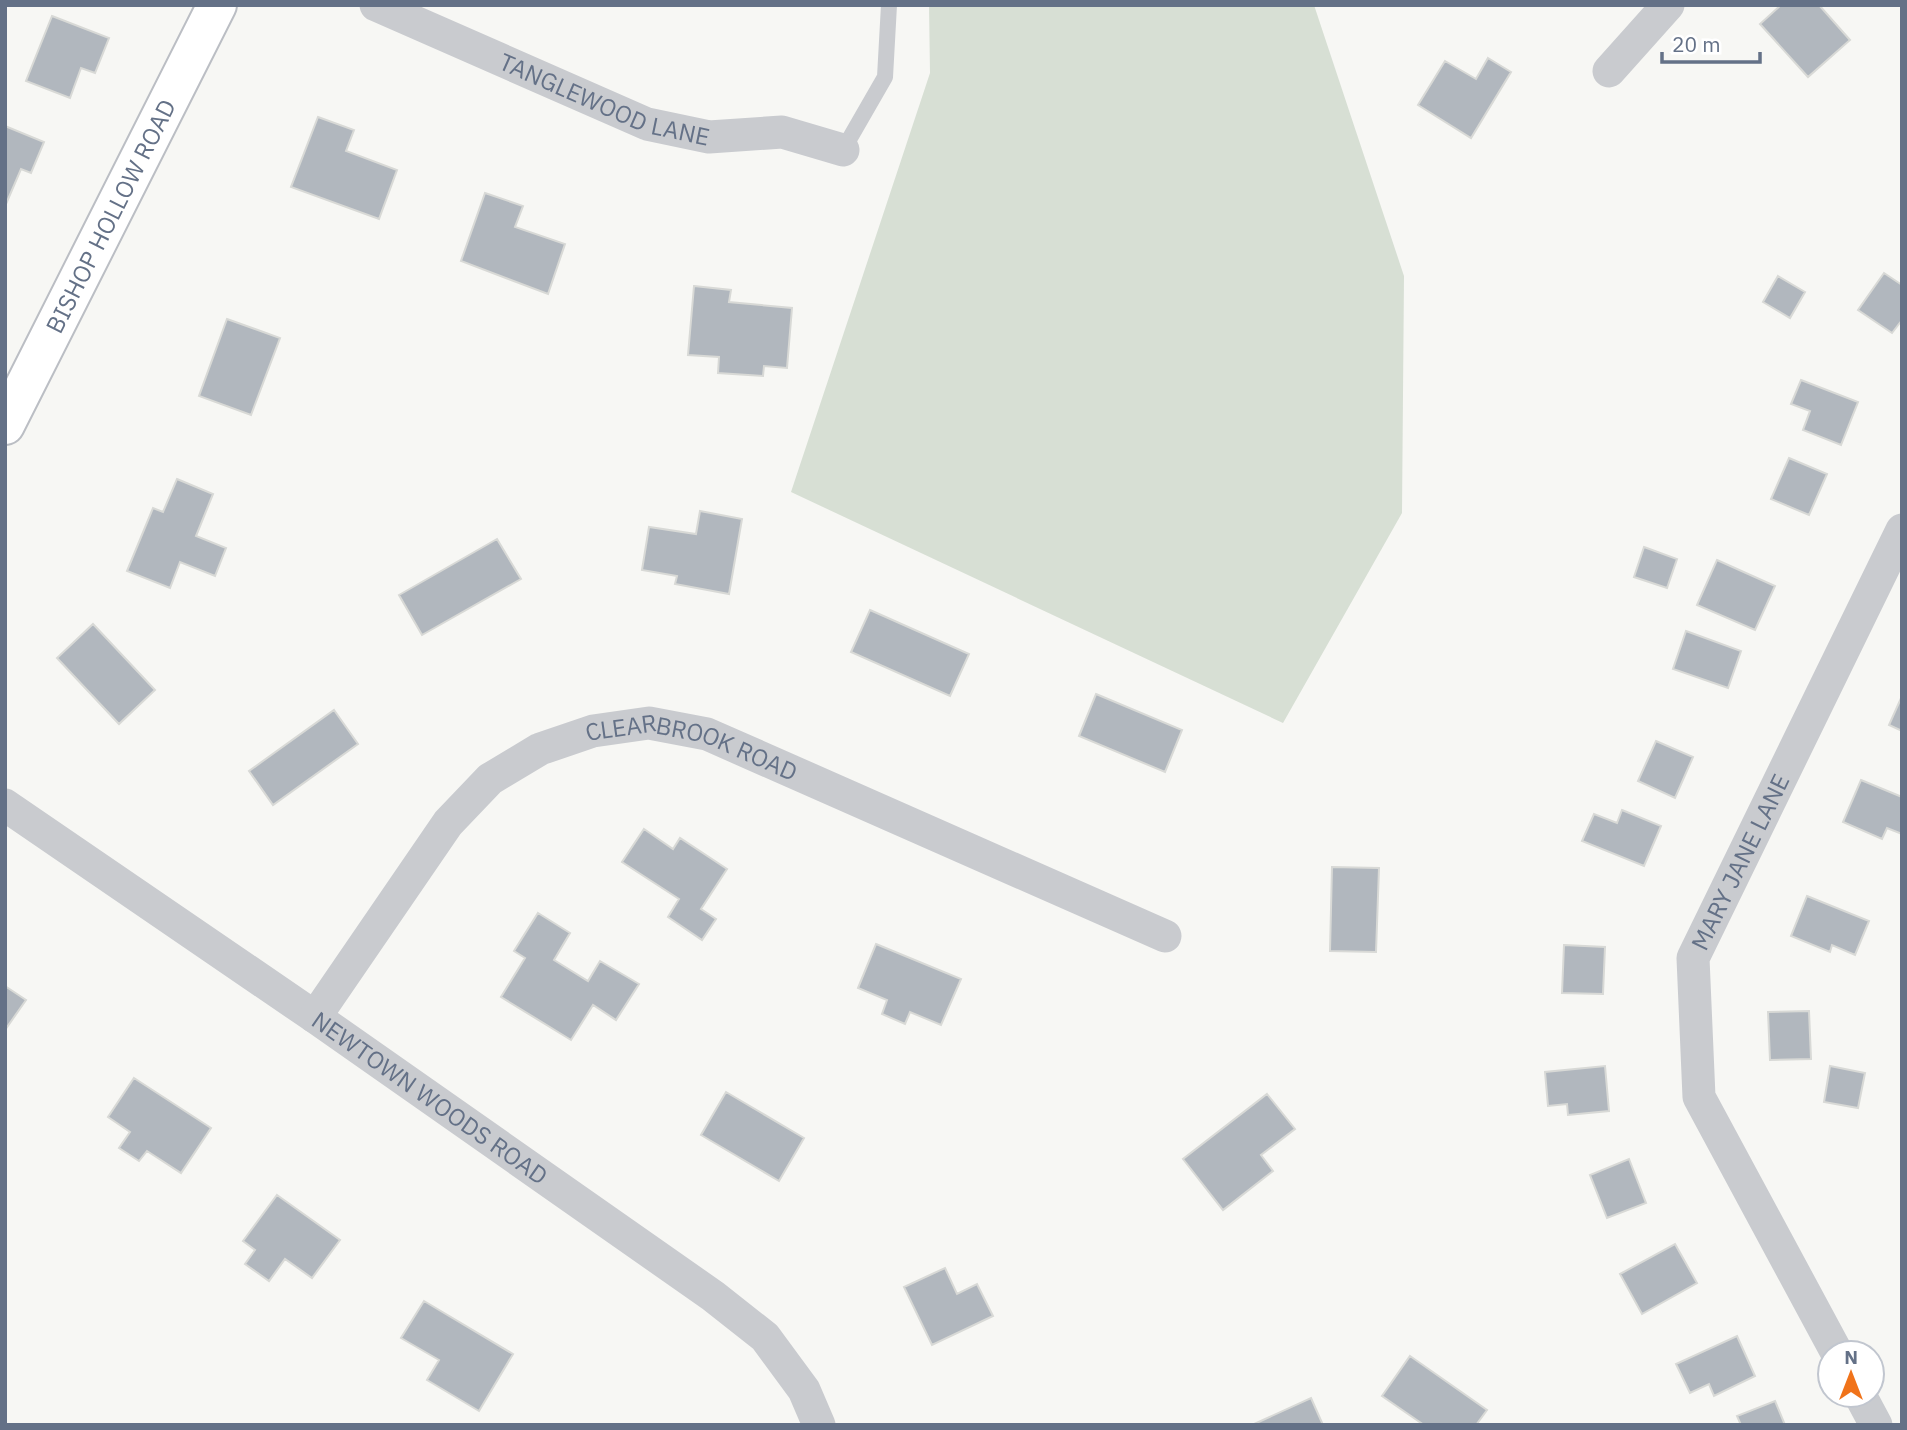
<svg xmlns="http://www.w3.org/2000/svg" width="1907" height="1430" font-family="'IBM Plex Sans',sans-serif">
<rect width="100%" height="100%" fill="#f7f7f4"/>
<!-- green -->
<path fill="#d7dfd4" d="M 929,5 L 1314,5 L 1404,276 L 1402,513 L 1283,723 L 791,492 L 930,73 Z"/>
<!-- building -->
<path fill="#b1b7be" stroke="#d8d9d6" stroke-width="2" d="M 1781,5 L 1819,5 L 1850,40 L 1808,77 L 1760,24 Z
M 52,16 L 109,38 L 95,73 L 81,68 L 70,98 L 26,81 Z
M 1488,58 L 1511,72 L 1471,138 L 1418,105 L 1445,61 L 1476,79 Z
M 318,117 L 354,130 L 346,151 L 397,170 L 379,219 L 291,187 Z
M 5,126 L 44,142 L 31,173 L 21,169 L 6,204 Z
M 485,193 L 523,206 L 515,227 L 565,244 L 548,294 L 461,261 Z
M 1884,273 L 1902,285 L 1902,320 L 1892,333 L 1858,310 Z
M 1778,276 L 1805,292 L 1790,318 L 1763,302 Z
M 694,286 L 731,290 L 729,302 L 792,308 L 787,368 L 764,366 L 763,376 L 718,373 L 719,357 L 688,355 Z
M 227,319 L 280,338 L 251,415 L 199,396 Z
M 1801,380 L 1858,402 L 1841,445 L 1803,430 L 1810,411 L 1791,404 Z
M 1789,458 L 1827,474 L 1809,515 L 1771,499 Z
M 177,479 L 213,494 L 196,536 L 226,548 L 215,576 L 180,562 L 170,588 L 127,571 L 153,508 L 163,512 Z
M 700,511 L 742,519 L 729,594 L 675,584 L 677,576 L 642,570 L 649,527 L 696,534 Z
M 497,539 L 521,579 L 422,635 L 399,595 Z
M 1644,547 L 1677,559 L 1667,588 L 1634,577 Z
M 1717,560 L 1775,586 L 1755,630 L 1697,605 Z
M 870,610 L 969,654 L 950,696 L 851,652 Z
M 93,624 L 155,690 L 119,724 L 57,658 Z
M 1686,631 L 1741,651 L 1728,688 L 1673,669 Z
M 1096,694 L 1182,730 L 1165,772 L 1079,736 Z
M 1902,696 L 1902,731 L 1889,725 Z
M 334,710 L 358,744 L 273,805 L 249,771 Z
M 1656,741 L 1693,757 L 1675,798 L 1638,781 Z
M 1861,780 L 1902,797 L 1902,834 L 1887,828 L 1882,839 L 1843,822 Z
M 1622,810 L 1661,826 L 1644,866 L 1582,841 L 1594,814 L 1617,823 Z
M 644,829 L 673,849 L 680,838 L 727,869 L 701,909 L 716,919 L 702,940 L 668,917 L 679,899 L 622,862 Z
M 1332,867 L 1379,868 L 1376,952 L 1330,951 Z
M 1807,896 L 1869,921 L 1855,955 L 1832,945 L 1830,952 L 1791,936 Z
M 538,913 L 570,933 L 554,960 L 588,981 L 600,961 L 639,984 L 616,1020 L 593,1005 L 571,1040 L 501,997 L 525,958 L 514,951 Z
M 876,944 L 961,979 L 941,1025 L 910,1012 L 905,1024 L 882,1014 L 887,1000 L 858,988 Z
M 1564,945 L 1605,947 L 1603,994 L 1562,993 Z
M 5,986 L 26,1000 L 5,1030 Z
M 1809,1011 L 1811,1059 L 1770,1060 L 1768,1012 Z
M 1605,1066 L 1609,1111 L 1568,1115 L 1567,1104 L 1548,1106 L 1545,1072 Z
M 1830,1066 L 1865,1073 L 1858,1108 L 1824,1102 Z
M 134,1078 L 211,1128 L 181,1173 L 147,1151 L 139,1161 L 119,1148 L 130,1132 L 108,1117 Z
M 726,1092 L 804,1138 L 779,1181 L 701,1135 Z
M 1267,1094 L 1295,1129 L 1261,1155 L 1273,1171 L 1223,1210 L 1183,1159 Z
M 1629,1159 L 1646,1203 L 1607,1218 L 1590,1175 Z
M 277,1195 L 340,1240 L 312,1278 L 285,1259 L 269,1281 L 245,1264 L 255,1250 L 243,1241 Z
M 1675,1244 L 1697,1283 L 1642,1314 L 1620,1274 Z
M 945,1268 L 957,1294 L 977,1284 L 993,1316 L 932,1345 L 904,1287 Z
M 424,1301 L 513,1354 L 479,1411 L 427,1380 L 439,1360 L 401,1338 Z
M 1737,1336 L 1755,1376 L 1714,1396 L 1709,1384 L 1690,1393 L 1676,1364 Z
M 1410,1356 L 1487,1410 L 1476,1425 L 1424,1425 L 1382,1396 Z
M 1311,1398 L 1323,1425 L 1252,1425 Z
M 1775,1401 L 1785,1425 L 1741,1425 L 1737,1416 Z"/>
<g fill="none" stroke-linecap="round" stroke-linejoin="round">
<!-- secondary casing -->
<g stroke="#bbbec4" stroke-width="42">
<g id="secondary">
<path id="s5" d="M 5,425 L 217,5"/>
</g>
</g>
<!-- lane -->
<path stroke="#c9cbcf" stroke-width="16" d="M 843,150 L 885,77 L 889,5"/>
<!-- street -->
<g stroke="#c9cbcf" stroke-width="33">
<path id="s1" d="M 376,5 L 647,124 L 709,137 L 782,132 L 843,150"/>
<path d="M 1609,71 L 1668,5"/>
<path id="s2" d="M 5,805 L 315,1017 L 713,1296 L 765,1337 L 804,1390 L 819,1425"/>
<path id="s3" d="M 315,1017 L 448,823 L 490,779 L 540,749 L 593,731 L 649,723 L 707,734 L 1165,936"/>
<path id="s4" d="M 1837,1353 L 1699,1097 L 1693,958 L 1902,530"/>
<path d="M 1860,1395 L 1876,1425"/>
</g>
<!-- secondary -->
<use href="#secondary" stroke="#fff" stroke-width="38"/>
</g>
<g text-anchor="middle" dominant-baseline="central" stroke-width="7" stroke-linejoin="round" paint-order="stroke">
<!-- street labels -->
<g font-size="24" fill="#647187" stroke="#fff">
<text stroke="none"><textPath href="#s1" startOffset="248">TANGLEWOOD LANE</textPath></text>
<text stroke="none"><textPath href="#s5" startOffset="234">BISHOP HOLLOW ROAD</textPath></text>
<text stroke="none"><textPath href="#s3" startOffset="513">CLEARBROOK ROAD</textPath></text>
<text stroke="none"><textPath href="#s4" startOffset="537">MARY JANE LANE</textPath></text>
<text stroke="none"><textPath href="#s2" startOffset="516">NEWTOWN WOODS ROAD</textPath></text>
</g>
</g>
<!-- border -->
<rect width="1907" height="1430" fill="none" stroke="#647187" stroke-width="14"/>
<!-- north arrow -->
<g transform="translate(1851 1374)"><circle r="33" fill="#ffffff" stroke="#c1c6cf" stroke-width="2"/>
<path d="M0-5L12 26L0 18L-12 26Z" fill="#f0731a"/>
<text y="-10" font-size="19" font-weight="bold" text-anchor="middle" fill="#647187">N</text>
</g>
<!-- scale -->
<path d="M1662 52v10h98v-10" fill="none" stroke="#647187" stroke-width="3.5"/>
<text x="1672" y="52" font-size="21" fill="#647187" stroke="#ffffff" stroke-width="5" paint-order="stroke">20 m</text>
</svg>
